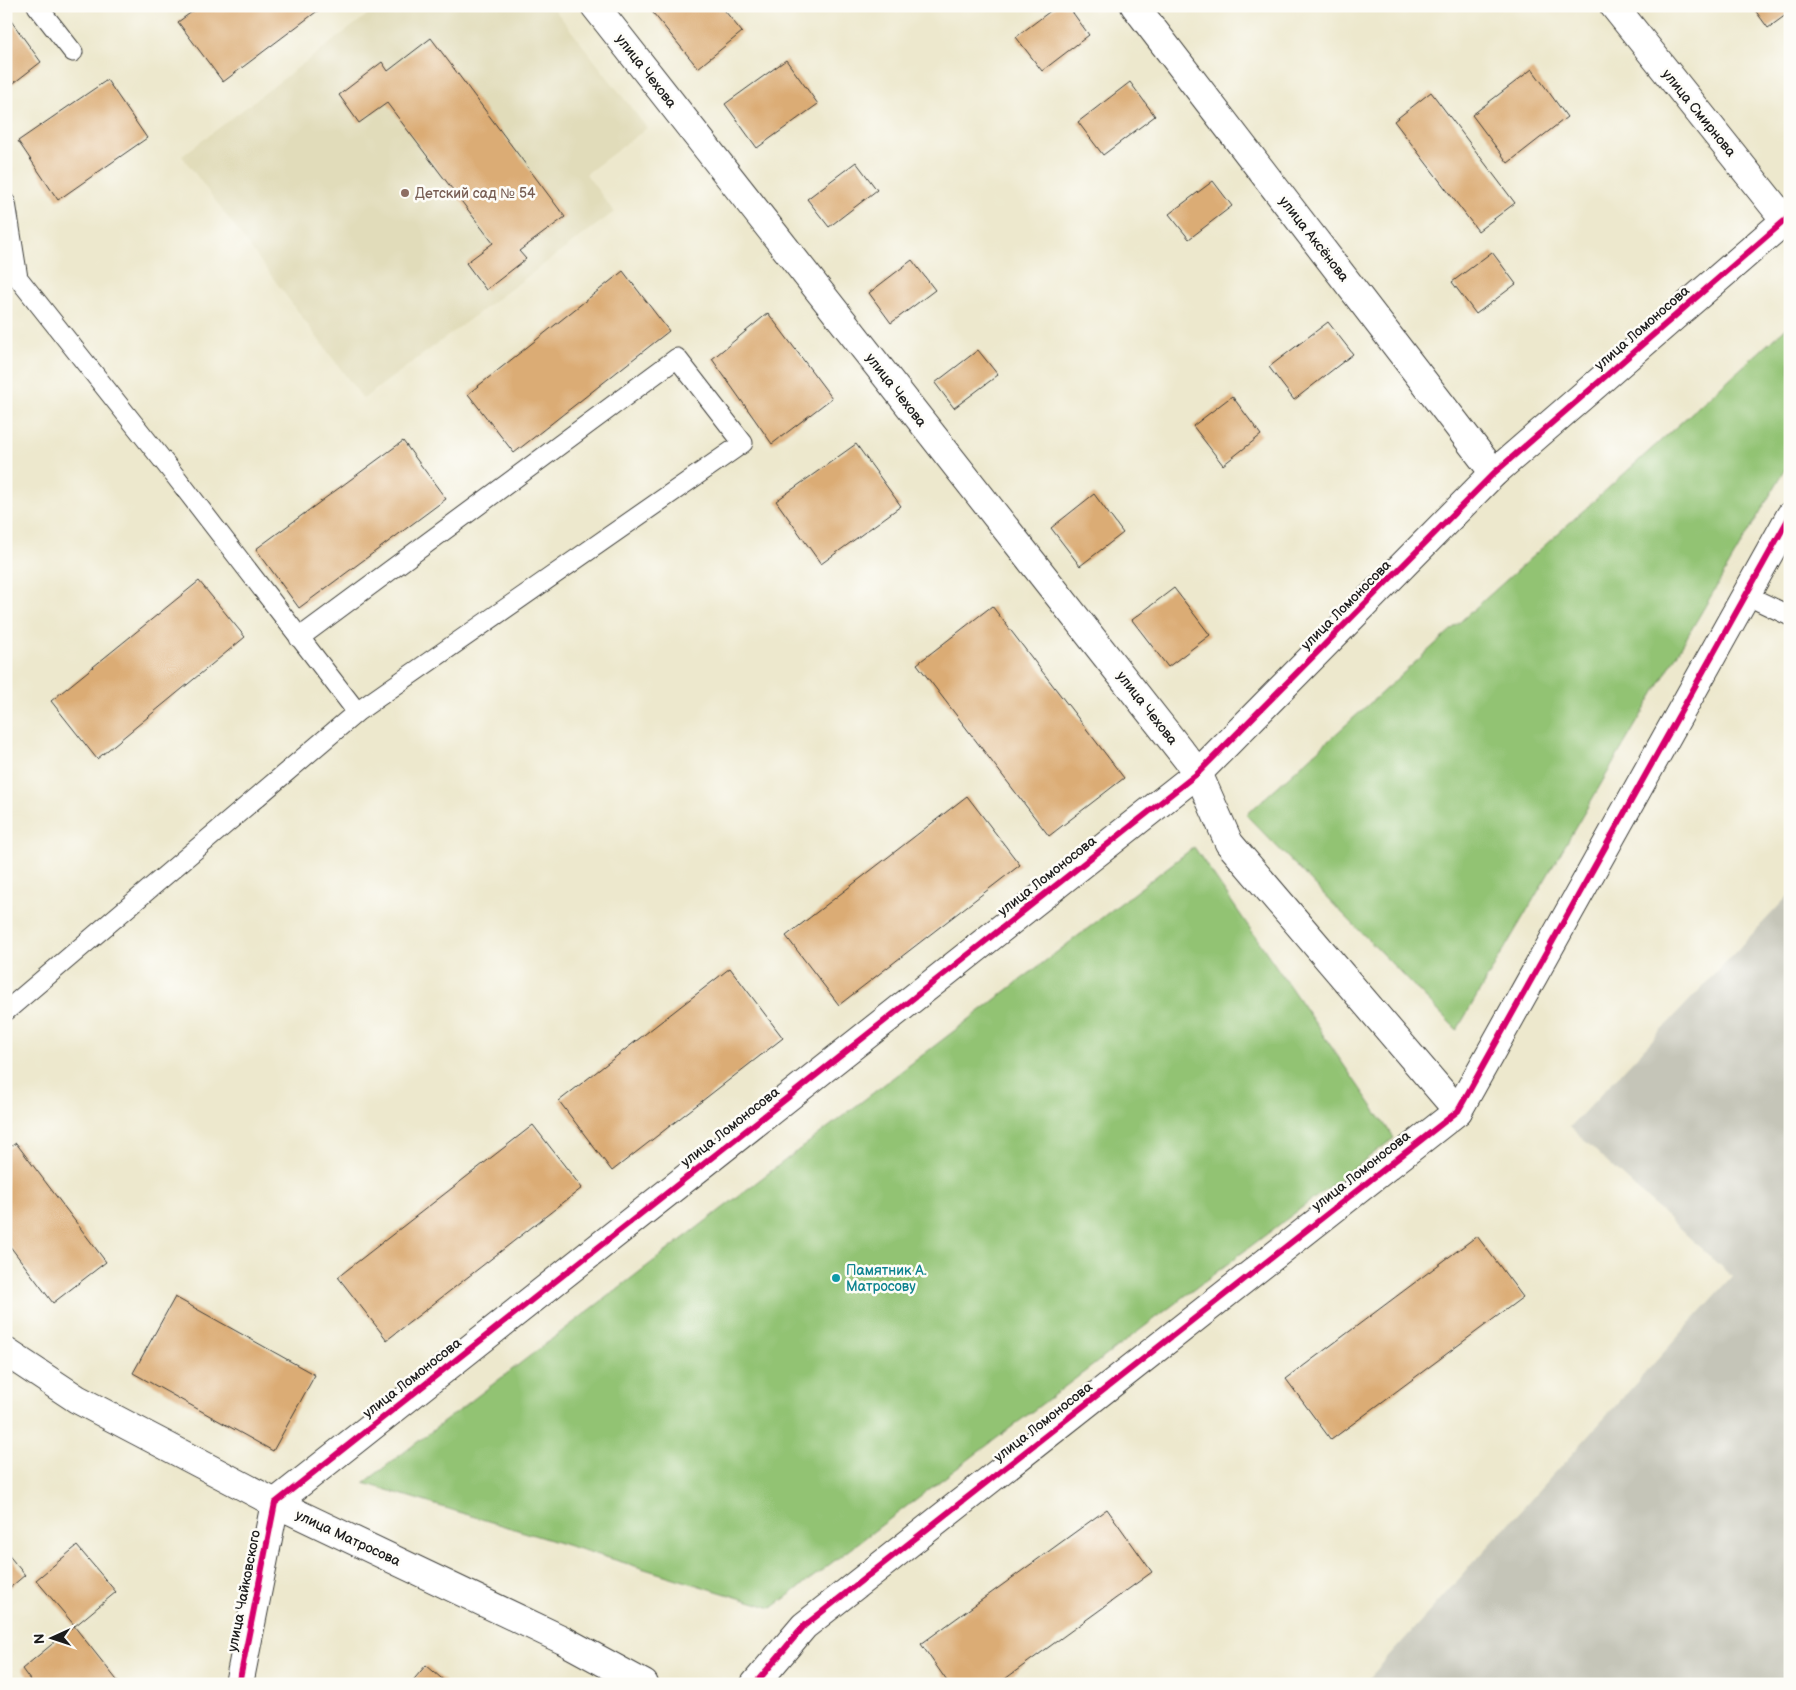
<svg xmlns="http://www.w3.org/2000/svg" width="1796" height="1690" font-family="'Balsamiq Sans',sans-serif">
<rect width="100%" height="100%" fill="#fdfcf7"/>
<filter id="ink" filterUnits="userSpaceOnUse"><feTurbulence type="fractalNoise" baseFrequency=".02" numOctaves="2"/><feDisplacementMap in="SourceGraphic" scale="10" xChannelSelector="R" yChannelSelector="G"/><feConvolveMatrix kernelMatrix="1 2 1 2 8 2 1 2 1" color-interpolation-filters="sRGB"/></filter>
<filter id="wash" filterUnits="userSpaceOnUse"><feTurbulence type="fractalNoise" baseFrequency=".0096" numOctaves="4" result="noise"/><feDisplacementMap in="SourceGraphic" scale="20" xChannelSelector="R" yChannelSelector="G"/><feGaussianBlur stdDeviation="1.12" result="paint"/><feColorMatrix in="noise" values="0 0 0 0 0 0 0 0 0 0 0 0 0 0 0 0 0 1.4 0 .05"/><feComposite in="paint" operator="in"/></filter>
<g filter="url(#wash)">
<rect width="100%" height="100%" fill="#ede8cd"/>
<!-- built -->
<path fill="#e1dcba" d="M 379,6 L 552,6 L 647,128 L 586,174 L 614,212 L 363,399 L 182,156 Z"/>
<!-- industrial -->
<path fill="#c5c5b8" d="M 1790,894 L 1790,1684 L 1364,1684 L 1732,1277 L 1570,1127 Z"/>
<!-- green -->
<path fill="#92c373" stroke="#577048" d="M 1790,324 L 1790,461 L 1457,1030 L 1246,815 Z
M 1194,847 L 1394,1138 L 772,1608 L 364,1483 Z"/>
<g id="blocks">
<!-- building -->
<path fill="#dbac75" d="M 200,6 L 324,6 L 223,82 L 178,22 Z
M 651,6 L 721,6 L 742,32 L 698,68 L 649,8 Z
M 1057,6 L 1068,6 L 1089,35 L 1042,71 L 1016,37 Z
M 1752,6 L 1790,6 L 1790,12 L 1768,28 Z
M 6,14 L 41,62 L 6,89 Z
M 431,38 L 565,217 L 519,251 L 526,259 L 486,290 L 466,263 L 493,243 L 387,103 L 359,123 L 339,95 L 382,62 L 388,71 Z
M 786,60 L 818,104 L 757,148 L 725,104 Z
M 1532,69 L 1567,117 L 1508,163 L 1472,115 Z
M 107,80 L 147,138 L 58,200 L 18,141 Z
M 1130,82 L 1155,116 L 1103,155 L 1078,122 Z
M 1431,92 L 1515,203 L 1478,231 L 1394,121 Z
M 856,162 L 877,190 L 829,227 L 807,199 Z
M 1213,181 L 1232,206 L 1189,239 L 1169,214 Z
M 1492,252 L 1516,284 L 1476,314 L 1452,282 Z
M 912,260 L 935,290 L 891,323 L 869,293 Z
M 623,271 L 669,331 L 514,453 L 468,394 Z
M 768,313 L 832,398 L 772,444 L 712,359 Z
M 1328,322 L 1353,354 L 1294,400 L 1269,367 Z
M 978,350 L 998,375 L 954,408 L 935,383 Z
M 1232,396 L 1261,435 L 1223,465 L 1193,426 Z
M 403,441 L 446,499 L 299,608 L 256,549 Z
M 856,444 L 901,506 L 821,564 L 776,501 Z
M 1094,494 L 1123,533 L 1080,566 L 1051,528 Z
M 199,581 L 245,637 L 97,759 L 51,701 Z
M 1174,588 L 1210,635 L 1168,667 L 1132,620 Z
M 992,606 L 1124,778 L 1049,836 L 917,664 Z
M 967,796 L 1020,865 L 839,1005 L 786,936 Z
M 730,968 L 783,1038 L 612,1171 L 559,1101 Z
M 533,1125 L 582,1188 L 387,1340 L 338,1277 Z
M 16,1143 L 106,1262 L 53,1303 L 6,1241 L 6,1150 Z
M 1477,1236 L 1523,1297 L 1331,1440 L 1286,1379 Z
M 175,1297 L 315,1375 L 273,1451 L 133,1373 Z
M 1107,1509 L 1152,1572 L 998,1684 L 949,1684 L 921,1644 Z
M 77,1546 L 116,1592 L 75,1626 L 36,1580 Z
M 6,1552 L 25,1575 L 6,1591 Z
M 74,1626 L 120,1684 L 33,1684 L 22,1669 Z
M 426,1665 L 448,1684 L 410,1684 Z"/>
</g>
</g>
<g filter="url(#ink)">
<use href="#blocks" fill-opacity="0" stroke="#3b3b37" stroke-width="1"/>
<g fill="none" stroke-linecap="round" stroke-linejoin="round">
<!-- lane casing -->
<g stroke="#3b3b37" stroke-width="21">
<path id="lane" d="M 37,6 L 73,52
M 6,203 L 18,278 L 176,477 L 357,712
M 1746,595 L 1790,616
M 6,1011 L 357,712 L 743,443 L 677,358 L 299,638"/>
</g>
<!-- street casing -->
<g stroke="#3b3b37" stroke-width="30">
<path id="street" d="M 595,6 L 1198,773 L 1229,843 L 1458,1111
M 1135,6 L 1494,473
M 1614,6 L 1785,220
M 239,1684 L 275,1503"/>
</g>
<!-- secondary casing -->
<g stroke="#3b3b37" stroke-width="30">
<path id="secondary" d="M 6,1352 L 77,1399 L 275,1503 L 563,1640 L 644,1684
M 275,1503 L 1198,773 L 1494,473 L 1790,216
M 755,1684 L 804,1626 L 1458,1111 L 1790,516"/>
</g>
<!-- lane -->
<use href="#lane" stroke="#fff" stroke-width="19"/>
<!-- street -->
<use href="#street" stroke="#fff" stroke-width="28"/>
<!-- secondary -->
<use href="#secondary" stroke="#fff" stroke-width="28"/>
<!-- cycleway casing -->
<g stroke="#fdfcf7" stroke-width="9">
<path id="cycleway" d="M 239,1684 L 275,1503 L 1198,773 L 1494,473 L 1790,216
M 755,1684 L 804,1626 L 1458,1111 L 1790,516"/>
</g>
<!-- cycleway -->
<use href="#cycleway" stroke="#d6006c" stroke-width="6"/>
</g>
</g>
<!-- markers -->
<circle fill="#8d6e63" stroke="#fdfcf7" stroke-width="2" cx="405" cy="193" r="5"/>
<circle fill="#0f9aa8" stroke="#fdfcf7" stroke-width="2" cx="836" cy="1278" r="5"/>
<g text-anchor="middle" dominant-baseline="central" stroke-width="5" stroke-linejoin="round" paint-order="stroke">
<!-- street labels -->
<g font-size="14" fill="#1c1c1c" stroke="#fdfcf7">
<text transform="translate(646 71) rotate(52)">улица Чехова</text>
<text transform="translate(1699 113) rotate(51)">улица Смирнова</text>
<text transform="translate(1314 239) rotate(52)">улица Аксёнова</text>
<text transform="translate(1642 328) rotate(-41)">улица Ломоносова</text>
<text transform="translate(896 390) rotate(52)">улица Чехова</text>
<text transform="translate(1346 605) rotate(-45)">улица Ломоносова</text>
<text transform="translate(1147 708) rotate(52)">улица Чехова</text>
<text transform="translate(1047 876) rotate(-38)">улица Ломоносова</text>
<text transform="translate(730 1127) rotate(-38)">улица Ломоносова</text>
<text transform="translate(1361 1171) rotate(-38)">улица Ломоносова</text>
<text transform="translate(412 1378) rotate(-38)">улица Ломоносова</text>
<text transform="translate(1043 1422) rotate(-38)">улица Ломоносова</text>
<text transform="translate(348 1538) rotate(25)">улица Матросова</text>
<text transform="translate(244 1591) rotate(-79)">улица Чайковского</text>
</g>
<!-- education labels -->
<g font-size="14" fill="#785e54" stroke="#fdfcf7" text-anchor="start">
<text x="415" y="193">Детский сад № 54</text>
</g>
<!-- culture labels -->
<g font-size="14" fill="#0d838f" stroke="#fdfcf7" text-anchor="start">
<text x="846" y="1270">Памятник А.<tspan x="846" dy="16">Матросову</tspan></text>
</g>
</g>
<!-- margin -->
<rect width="1796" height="1690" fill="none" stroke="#fdfcf7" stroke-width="25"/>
<!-- north arrow -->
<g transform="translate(52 1638) rotate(267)" stroke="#fdfcf7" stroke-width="4" paint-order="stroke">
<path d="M0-4L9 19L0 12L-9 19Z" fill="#1c1c1c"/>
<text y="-8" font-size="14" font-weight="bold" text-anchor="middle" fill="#1c1c1c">N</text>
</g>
</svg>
